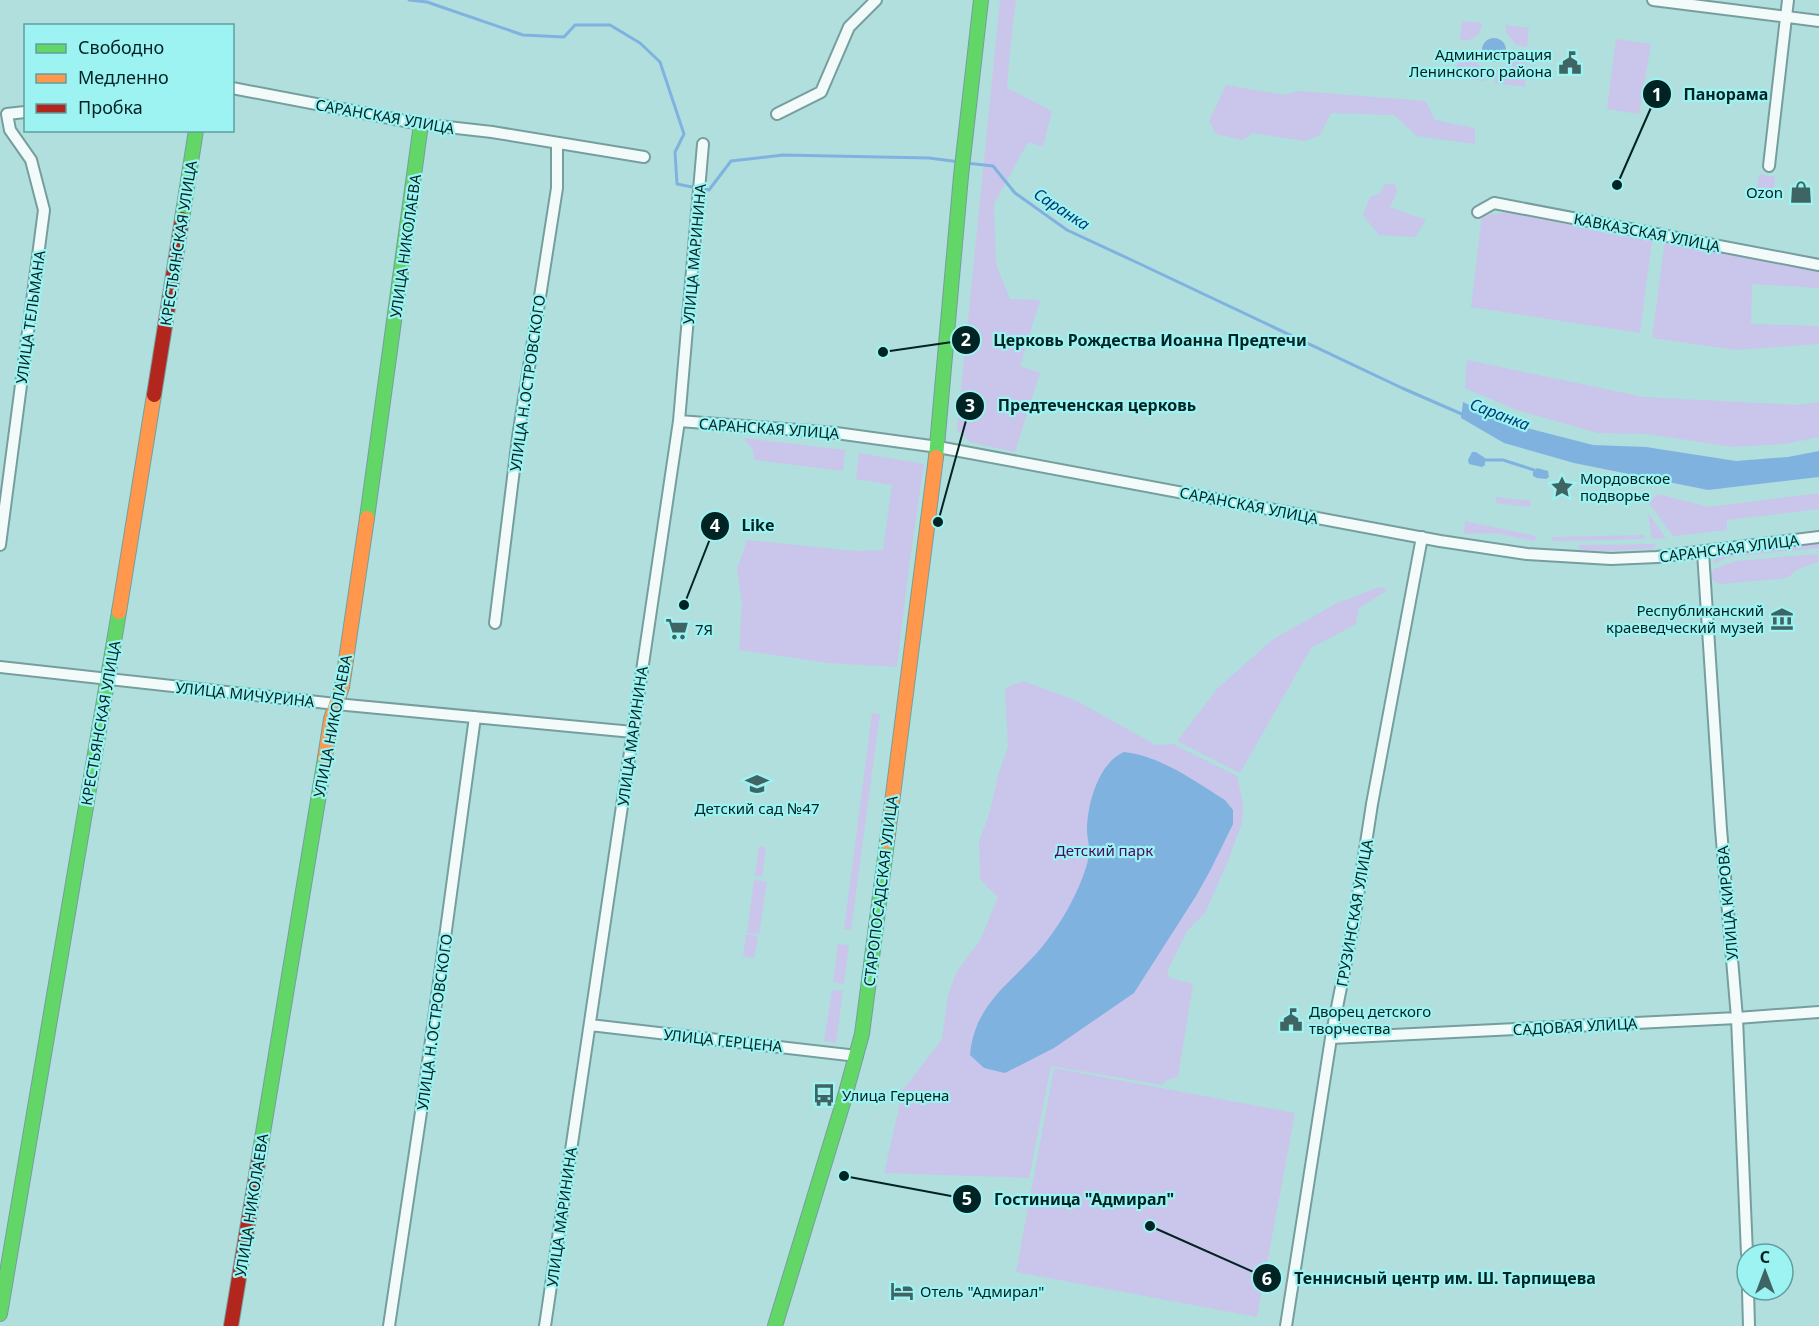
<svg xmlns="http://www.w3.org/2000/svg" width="1819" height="1326" font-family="'Noto Sans',sans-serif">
<rect width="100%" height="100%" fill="#b0dfde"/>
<!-- green -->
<path fill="#cac5eb" d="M 1000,0 L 1016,0 L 1012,32 L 1007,88 L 1052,111 L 1043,147 L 1028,142 L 994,204 L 996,264 L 1010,299 L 1040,300 L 1020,366 L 1040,373 L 1015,452 L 970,442 L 957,430 Z
M 1462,21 L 1482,23 C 1481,37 1472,41 1460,40 Z
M 1506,25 L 1529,28 L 1527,47 L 1515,44 L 1506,32 Z
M 1616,39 L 1651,44 L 1639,114 L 1607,109 Z
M 1459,51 L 1473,52 L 1479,65 L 1486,69 L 1484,81 L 1456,78 Z
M 1514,57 L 1527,59 L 1525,87 L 1495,83 L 1496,70 L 1507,68 Z
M 1226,85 L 1284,95 L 1298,91 L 1426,101 L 1435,120 L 1475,128 L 1475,144 L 1417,136 L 1394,115 L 1331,113 L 1320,135 L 1304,141 L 1253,133 L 1243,140 L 1216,134 L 1209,121 Z
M 1759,174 L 1775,177 L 1772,201 L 1756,198 Z
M 1385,184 L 1395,184 L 1397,193 L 1390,207 L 1426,220 L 1415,237 L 1379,235 L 1363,215 L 1370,197 L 1379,194 Z
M 1510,212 L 1620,236 L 1652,240 L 1640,333 L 1471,307 L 1482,216 Z
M 1665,241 L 1819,269 L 1819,288 L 1752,284 L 1751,324 L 1819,326 L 1819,344 L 1736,350 L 1652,338 Z
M 1467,360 L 1644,397 L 1799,405 L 1819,402 L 1819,437 L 1786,444 L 1732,447 L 1648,434 L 1598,433 L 1517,410 L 1465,388 Z
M 744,438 L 845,450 L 843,471 L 754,460 L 753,450 Z
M 859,453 L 924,464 L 909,567 L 897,667 L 828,663 L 739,650 L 742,604 L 737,569 L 747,540 L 855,551 L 883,550 L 892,485 L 856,479 Z
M 1819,493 L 1819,509 L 1727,520 L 1727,530 L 1673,536 L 1649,503 L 1658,494 L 1709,507 Z
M 1496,497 L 1531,501 L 1531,507 L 1496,503 Z
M 1648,513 L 1666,538 L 1652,539 Z
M 1465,521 L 1536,536 L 1535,541 L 1494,533 L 1464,534 Z
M 1644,535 L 1645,539 L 1552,541 L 1552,537 Z
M 1819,543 L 1819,548 L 1736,556 L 1726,558 L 1713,564 L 1716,555 Z
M 1656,544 L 1653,549 L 1580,552 L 1578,545 Z
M 1818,554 L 1819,562 L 1798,569 L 1787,578 L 1721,584 L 1712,580 L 1711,575 L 1714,569 L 1735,561 Z
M 1379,587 L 1388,590 L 1359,608 L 1356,624 L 1311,648 L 1240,773 L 1177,741 L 1218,688 L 1272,640 L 1335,604 Z
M 1023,681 L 1075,700 L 1156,745 L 1173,744 L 1237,776 L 1243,804 L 1242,823 L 1228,861 L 1205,913 L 1187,931 L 1167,972 L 1170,978 L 1193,984 L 1178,1077 L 1166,1080 L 1163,1085 L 1051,1066 L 1029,1178 L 884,1173 L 903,1090 L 942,1039 L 948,995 L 957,971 L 981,939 L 998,897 L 987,887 L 980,878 L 979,842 L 990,811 L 999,772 L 1008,747 L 1005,690 L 1010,686 Z
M 872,713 L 880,714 L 851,930 L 844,929 Z
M 759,846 L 766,847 L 762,877 L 755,876 Z
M 754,880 L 767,882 L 759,934 L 747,933 Z
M 746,934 L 758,936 L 754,958 L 743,956 Z
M 838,944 L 849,945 L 844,984 L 833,982 Z
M 832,990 L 843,991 L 836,1043 L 824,1041 Z
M 1054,1068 L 1295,1113 L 1257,1317 L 1016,1272 Z"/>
<!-- water -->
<path fill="#80b2e0" d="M1482 50a12 12 0 1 1 24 0a12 12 0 1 1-24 0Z
M 1463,402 L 1508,423 L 1593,445 L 1646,447 L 1736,461 L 1788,457 L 1819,451 L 1819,477 L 1708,490 L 1574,463 L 1504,443 L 1461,418 Z
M 1472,452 L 1476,452 L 1485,458 L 1485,465 L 1482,467 L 1469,464 L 1468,460 Z
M 1537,468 L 1548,471 L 1549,477 L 1546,479 L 1537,478 L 1533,476 L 1533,472 Z
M 1124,752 C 1161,756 1194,781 1225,800 L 1233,810 L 1233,824 L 1211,869 L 1196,896 L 1134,993 L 1054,1048 L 1005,1073 L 984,1068 L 970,1055 C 975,1002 1011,984 1042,947 C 1053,933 1064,917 1072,901 C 1078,890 1088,866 1089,854 C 1090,846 1087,838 1087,831 C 1087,805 1098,763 1124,752 Z"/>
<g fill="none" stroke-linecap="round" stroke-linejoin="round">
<!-- stream -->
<path stroke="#80b2e0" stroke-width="3" d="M 409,0 L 427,2 L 523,35 L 564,37 L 575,25 L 610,25 L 640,43 L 660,62 L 684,134 L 675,152 L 677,184 L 697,188
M 966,163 L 993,166 L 1015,193 L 1067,230 L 1138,263 L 1402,388 L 1464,415
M 703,189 L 709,190 L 731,161 L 783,155 L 929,158 L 960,162
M 1485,460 L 1503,460 L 1534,470"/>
<!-- street casing -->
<g stroke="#769e9d" stroke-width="14">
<path id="street" d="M 1653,0 L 1819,21
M 232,88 L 421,124 L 492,132 L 644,157
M 777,114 L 821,92 L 849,27 L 876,0
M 1769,166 L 1788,0
M 1478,212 L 1494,203 L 1819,265
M 679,421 L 836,433 L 938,447 L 1440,541 L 1527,554 L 1611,559 L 1657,557 L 1819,537
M 0,545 L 44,210 L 31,160 L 10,130 L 7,114 L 25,112
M 1703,552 L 1721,829 L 1737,1018 L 1747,1254
M 495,623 L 518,437 L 557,188 L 557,143
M 0,667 L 336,704 L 633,732
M 590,1025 L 857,1056
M 1331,1038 L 1737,1018 L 1819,1012
M 1748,1290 L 1749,1326
M 389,1326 L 424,1092 L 475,717
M 545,1326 L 679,421 L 703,144
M 1286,1326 L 1331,1038 L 1354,921 L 1372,804 L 1422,537"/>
</g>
<!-- fast casing -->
<g stroke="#769e9d" stroke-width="16">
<path id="fast" d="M 182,219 L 196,130
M 936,457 L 961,176 L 981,0
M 367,518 L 421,124
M 260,1151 L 325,758
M 0,1314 L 119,612
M 775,1326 L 843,1103 L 862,1034 L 887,842"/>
</g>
<!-- slow casing -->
<g stroke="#769e9d" stroke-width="16">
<path id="slow" d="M 119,612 L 154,395
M 325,758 L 331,719 L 342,687 L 367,518
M 887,842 L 936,457"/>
</g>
<!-- jam casing -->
<g stroke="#769e9d" stroke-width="16">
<path id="jam" d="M 154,395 L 182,219
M 231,1326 L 260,1151"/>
</g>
<!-- street -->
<use href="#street" stroke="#f3fafa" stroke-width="10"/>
<!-- fast -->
<use href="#fast" stroke="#63d668" stroke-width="14"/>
<!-- slow -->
<use href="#slow" stroke="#ff974d" stroke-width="14"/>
<!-- jam -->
<use href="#jam" stroke="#b3261e" stroke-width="14"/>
</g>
<!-- icons -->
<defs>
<g id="civic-bare" transform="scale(1.8)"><path d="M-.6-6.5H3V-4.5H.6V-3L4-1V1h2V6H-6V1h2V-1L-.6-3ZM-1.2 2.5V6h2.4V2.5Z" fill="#3e6564" stroke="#9cf3f2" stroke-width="2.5" paint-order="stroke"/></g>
<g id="shop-bare" transform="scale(1.8)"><path d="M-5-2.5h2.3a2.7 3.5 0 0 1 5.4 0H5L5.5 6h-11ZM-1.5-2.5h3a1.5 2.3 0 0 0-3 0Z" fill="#3e6564" stroke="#9cf3f2" stroke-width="2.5" paint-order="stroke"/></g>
<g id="sight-bare" transform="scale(1.8)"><path d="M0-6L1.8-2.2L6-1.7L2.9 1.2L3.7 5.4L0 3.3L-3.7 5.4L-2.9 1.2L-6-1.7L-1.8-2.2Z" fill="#3e6564" stroke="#9cf3f2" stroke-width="2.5" paint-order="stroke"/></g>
<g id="museum-bare" transform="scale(1.8)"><path d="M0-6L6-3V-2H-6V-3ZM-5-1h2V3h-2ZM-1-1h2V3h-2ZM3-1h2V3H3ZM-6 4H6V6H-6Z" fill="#3e6564" stroke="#9cf3f2" stroke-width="2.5" paint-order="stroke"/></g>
<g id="supermarket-bare" transform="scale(1.8)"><path d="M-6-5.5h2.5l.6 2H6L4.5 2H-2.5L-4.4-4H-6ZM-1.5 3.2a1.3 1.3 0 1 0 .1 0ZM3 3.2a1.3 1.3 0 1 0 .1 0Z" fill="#3e6564" stroke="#9cf3f2" stroke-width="2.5" paint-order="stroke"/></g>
<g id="school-bare" transform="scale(1.8)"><path d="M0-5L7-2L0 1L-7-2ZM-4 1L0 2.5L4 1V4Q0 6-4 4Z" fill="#3e6564" stroke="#9cf3f2" stroke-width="2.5" paint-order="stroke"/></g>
<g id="bus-bare" transform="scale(1.8)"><path d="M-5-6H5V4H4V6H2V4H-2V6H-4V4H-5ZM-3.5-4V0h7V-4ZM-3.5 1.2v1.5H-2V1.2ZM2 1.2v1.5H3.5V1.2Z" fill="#3e6564" stroke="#9cf3f2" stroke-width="2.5" paint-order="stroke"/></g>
<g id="hotel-bare" transform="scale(1.8)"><path d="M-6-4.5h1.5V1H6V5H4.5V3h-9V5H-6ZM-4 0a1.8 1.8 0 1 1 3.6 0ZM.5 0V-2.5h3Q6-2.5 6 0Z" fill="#3e6564" stroke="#9cf3f2" stroke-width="2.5" paint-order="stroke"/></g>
</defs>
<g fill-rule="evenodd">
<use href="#civic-bare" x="1570" y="63"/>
<use href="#shop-bare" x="1801" y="192"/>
<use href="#sight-bare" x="1562" y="487"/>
<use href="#museum-bare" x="1782" y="619"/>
<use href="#supermarket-bare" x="677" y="629"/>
<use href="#school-bare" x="757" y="784"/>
<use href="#civic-bare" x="1291" y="1020"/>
<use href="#bus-bare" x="824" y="1095"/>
<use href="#hotel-bare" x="902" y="1291"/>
</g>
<g text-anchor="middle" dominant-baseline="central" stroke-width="4.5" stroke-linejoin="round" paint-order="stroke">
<!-- poi labels -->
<g font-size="15" fill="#002323" stroke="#9cf3f2" text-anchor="start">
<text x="1552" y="54" text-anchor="end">Администрация<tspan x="1552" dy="17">Ленинского района</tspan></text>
<text x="1783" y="192" text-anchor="end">Ozon</text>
<text x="1580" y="478">Мордовское<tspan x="1580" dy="17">подворье</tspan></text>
<text x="1764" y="610" text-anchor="end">Республиканский<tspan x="1764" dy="17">краеведческий музей</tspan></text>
<text x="695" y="629">7Я</text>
<text x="757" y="808" text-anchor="middle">Детский сад №47</text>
<text x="1309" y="1011">Дворец детского<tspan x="1309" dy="17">творчества</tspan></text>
<text x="842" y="1095">Улица Герцена</text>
<text x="920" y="1291">Отель "Адмирал"</text>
</g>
<!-- street labels -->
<g font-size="15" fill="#002323" stroke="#9cf3f2">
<text transform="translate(385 116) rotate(10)">САРАНСКАЯ УЛИЦА</text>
<text transform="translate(1647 232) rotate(11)">КАВКАЗСКАЯ УЛИЦА</text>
<text transform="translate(178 243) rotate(-81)">КРЕСТЬЯНСКАЯ УЛИЦА</text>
<text transform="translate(405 246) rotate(-82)">УЛИЦА НИКОЛАЕВА</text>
<text transform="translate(694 254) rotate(-85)">УЛИЦА МАРИНИНА</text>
<text transform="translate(30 317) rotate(-82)">УЛИЦА ТЕЛЬМАНА</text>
<text transform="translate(527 383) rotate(-82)">УЛИЦА Н.ОСТРОВСКОГО</text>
<text transform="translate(769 428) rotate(4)">САРАНСКАЯ УЛИЦА</text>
<text transform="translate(1249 505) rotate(11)">САРАНСКАЯ УЛИЦА</text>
<text transform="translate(1729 548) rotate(-7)">САРАНСКАЯ УЛИЦА</text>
<text transform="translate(245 694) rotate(6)">УЛИЦА МИЧУРИНА</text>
<text transform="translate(100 723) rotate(-80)">КРЕСТЬЯНСКАЯ УЛИЦА</text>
<text transform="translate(332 726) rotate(-79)">УЛИЦА НИКОЛАЕВА</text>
<text transform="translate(632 736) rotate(-82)">УЛИЦА МАРИНИНА</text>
<text transform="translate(880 891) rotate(-83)">СТАРОПОСАДСКАЯ УЛИЦА</text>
<text transform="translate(1727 903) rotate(-95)">УЛИЦА КИРОВА</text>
<text transform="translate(1354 913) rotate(-80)">ГРУЗИНСКАЯ УЛИЦА</text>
<text transform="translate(434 1022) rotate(-82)">УЛИЦА Н.ОСТРОВСКОГО</text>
<text transform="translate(1575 1026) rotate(-3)">САДОВАЯ УЛИЦА</text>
<text transform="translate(723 1040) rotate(6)">УЛИЦА ГЕРЦЕНА</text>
<text transform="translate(251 1205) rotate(-81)">УЛИЦА НИКОЛАЕВА</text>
<text transform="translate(561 1217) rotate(-82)">УЛИЦА МАРИНИНА</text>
</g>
<!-- park labels -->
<g font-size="15" fill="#4a0860" stroke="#9cf3f2">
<text x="1104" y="850">Детский парк</text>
</g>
<!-- water labels -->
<g font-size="16" font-style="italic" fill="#033a76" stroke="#9cf3f2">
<text transform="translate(1062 209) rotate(33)">Саранка</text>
<text transform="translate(1500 414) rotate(21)">Саранка</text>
</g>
</g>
<!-- callouts -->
<path fill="none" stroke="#002323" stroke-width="2" d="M1617 185L1657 94M883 352L966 340M938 522L970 406M684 605L715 526M844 1176L967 1199M1150 1226L1267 1278"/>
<g fill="#002323" stroke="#9cf3f2" stroke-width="2">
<circle cx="1617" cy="185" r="6"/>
<circle cx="883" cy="352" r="6"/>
<circle cx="938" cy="522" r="6"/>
<circle cx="684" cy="605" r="6"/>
<circle cx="844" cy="1176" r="6"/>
<circle cx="1150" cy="1226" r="6"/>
<circle cx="1657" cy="94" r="15"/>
<circle cx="966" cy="340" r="15"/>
<circle cx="970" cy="406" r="15"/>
<circle cx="715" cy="526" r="15"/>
<circle cx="967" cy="1199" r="15"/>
<circle cx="1267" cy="1278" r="15"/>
</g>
<g font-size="18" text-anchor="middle" font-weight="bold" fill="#fff">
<text x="1657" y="101">1</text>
<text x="966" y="346">2</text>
<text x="970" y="412">3</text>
<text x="715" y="532">4</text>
<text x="967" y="1205">5</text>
<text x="1267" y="1285">6</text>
</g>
<g font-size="16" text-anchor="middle" font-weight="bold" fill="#002323" stroke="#9cf3f2" stroke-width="4.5" stroke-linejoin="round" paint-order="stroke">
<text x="1726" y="100">Панорама</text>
<text x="1150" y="346">Церковь Рождества Иоанна Предтечи</text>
<text x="1097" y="411">Предтеченская церковь</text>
<text x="758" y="531">Like</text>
<text x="1084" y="1205">Гостиница "Адмирал"</text>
<text x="1445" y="1284">Теннисный центр им. Ш. Тарпищева</text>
</g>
<!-- legend -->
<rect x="24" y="24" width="210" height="108" fill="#9cf3f2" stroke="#5ea09f" stroke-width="1.5"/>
<rect x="36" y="44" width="30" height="9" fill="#63d668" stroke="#5ea09f" stroke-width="1.5"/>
<text x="78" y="54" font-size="18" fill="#002323">Свободно</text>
<rect x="36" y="74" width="30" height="9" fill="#ff974d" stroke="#5ea09f" stroke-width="1.5"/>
<text x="78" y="84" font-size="18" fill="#002323">Медленно</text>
<rect x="36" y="104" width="30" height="9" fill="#b3261e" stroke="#5ea09f" stroke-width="1.5"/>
<text x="78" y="114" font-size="18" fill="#002323">Пробка</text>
<!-- north arrow -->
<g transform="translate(1765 1272)"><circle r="28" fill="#9cf3f2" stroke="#5ea09f" stroke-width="1.5"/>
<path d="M0-4.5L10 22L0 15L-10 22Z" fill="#3e6564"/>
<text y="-9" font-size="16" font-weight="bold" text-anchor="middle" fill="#002323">С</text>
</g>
</svg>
